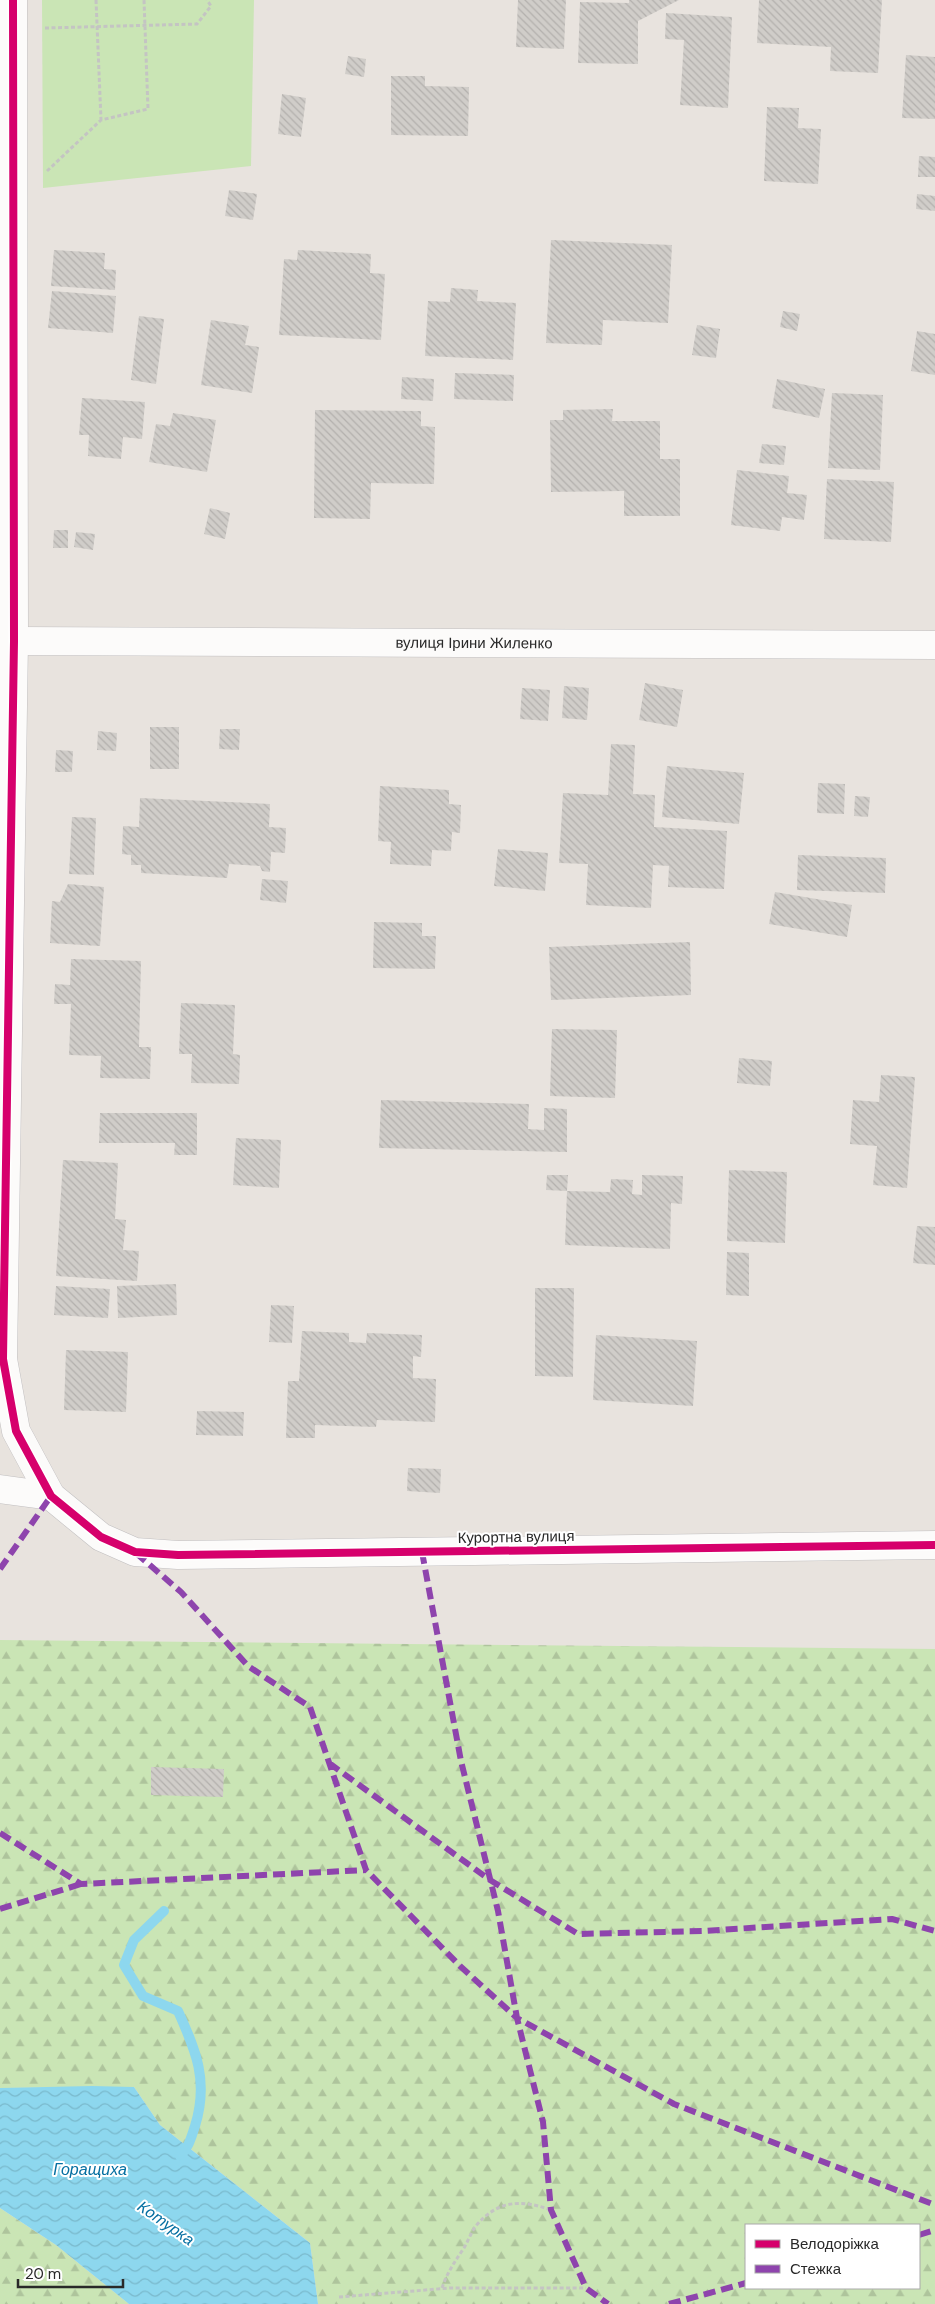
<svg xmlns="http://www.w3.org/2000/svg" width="935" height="2304" font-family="'DM Sans',sans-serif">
<defs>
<pattern id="forest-firs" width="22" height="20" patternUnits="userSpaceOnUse" patternTransform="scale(1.25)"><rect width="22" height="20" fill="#cae5b5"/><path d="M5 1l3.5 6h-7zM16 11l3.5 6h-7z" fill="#aec49c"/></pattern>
<pattern id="water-waves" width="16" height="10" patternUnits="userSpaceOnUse" patternTransform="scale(1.25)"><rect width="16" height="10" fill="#8dd7ee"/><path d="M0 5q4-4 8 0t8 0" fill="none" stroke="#7ab9cc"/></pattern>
<pattern id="building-back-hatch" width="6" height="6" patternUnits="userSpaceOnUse" patternTransform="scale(1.25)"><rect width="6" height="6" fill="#d0cdc9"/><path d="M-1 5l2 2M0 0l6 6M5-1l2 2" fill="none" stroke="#b3b0ad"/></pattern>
</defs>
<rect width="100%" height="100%" fill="#e8e3de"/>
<!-- grass -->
<path fill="#cae5b5" d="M 42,0 L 254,0 L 251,166 L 43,188 Z"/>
<!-- forest -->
<path fill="url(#forest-firs)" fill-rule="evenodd" d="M 0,1640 L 935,1649 L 935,2304 L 318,2304 L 310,2243 L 160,2125 L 134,2087 L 0,2088 ZM 746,2225 L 919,2225 L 919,2288 L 746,2288 Z
M 0,2208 L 56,2245 L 129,2304 L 0,2304 Z"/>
<!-- water -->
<path fill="url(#water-waves)" d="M 92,2086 L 134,2087 L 160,2125 L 310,2243 L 318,2304 L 129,2304 L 56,2245 L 0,2208 L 0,2088 Z"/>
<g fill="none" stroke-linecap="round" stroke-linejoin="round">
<!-- stream -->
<path stroke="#8dd7ee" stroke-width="10" d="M 164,1911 L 134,1940 L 124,1965 L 143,1996 L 178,2011 C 196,2051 209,2081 195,2126 C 191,2138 189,2147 180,2156"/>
</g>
<!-- building -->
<path fill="url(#building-back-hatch)" d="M 518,0 L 566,0 L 564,49 L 516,47 Z
M 629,0 L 679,0 L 638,21 L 638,64 L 578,63 L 580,2 L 629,3 Z
M 759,0 L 882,0 L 878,73 L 830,71 L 831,47 L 757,43 Z
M 666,13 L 732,17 L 728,108 L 680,105 L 684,40 L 665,39 Z
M 906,55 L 935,57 L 935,119 L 902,118 Z
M 348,56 L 366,59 L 364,77 L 345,74 Z
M 391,76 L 425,76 L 425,86 L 469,87 L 468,136 L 391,135 Z
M 282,94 L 306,98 L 301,137 L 278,134 Z
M 767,107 L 799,108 L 798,128 L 821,129 L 818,184 L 764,181 Z
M 919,156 L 935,157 L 935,177 L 918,177 Z
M 229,190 L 257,194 L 253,220 L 225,216 Z
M 917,194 L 935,196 L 935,211 L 916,209 Z
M 551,240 L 672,245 L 668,323 L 603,320 L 602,345 L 546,343 Z
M 54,250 L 105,253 L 104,269 L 116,270 L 115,290 L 51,286 Z
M 298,250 L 371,254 L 370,273 L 385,274 L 381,340 L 279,335 L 284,259 L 297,260 Z
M 451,288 L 478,290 L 477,301 L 516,303 L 513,360 L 425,356 L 428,301 L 450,302 Z
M 52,291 L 116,296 L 113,333 L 48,328 Z
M 783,311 L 800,314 L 797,331 L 780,327 Z
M 139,316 L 164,319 L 156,384 L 131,380 Z
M 211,320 L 249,326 L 245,345 L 259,347 L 252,393 L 201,385 Z
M 697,325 L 720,329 L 716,358 L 692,355 Z
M 917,331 L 935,334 L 935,375 L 911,371 Z
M 455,373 L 514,375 L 513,401 L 454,399 Z
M 402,377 L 434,379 L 433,401 L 401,399 Z
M 777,379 L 825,389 L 819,418 L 772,408 Z
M 832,393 L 883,395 L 880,470 L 828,468 Z
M 82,398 L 145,402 L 142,439 L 123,437 L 121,459 L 88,456 L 89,435 L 79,435 Z
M 613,409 L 612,421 L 660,421 L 660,459 L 680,459 L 680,516 L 624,516 L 624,491 L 551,492 L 550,420 L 563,420 L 563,410 Z
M 315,410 L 421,411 L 421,426 L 435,427 L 434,484 L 371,483 L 370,519 L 314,518 Z
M 173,413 L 216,420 L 207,472 L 149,462 L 156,424 L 170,426 Z
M 762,444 L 786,446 L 784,465 L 759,463 Z
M 737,470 L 789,476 L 787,493 L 807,495 L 804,520 L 782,517 L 780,531 L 731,525 Z
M 827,479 L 894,482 L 891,542 L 824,539 Z
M 210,508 L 230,513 L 225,539 L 204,534 Z
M 54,530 L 68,530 L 68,548 L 53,548 Z
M 76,532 L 95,534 L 93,550 L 74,547 Z
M 645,683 L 683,690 L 677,727 L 639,720 Z
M 564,686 L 589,688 L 587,720 L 562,718 Z
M 522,688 L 550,690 L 548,721 L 520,719 Z
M 150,727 L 179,727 L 179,769 L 150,769 Z
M 220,729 L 240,729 L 239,750 L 219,749 Z
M 98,731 L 117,733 L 116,751 L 97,750 Z
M 611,744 L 635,745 L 633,794 L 655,795 L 654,827 L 727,831 L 724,889 L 668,887 L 669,866 L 653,865 L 651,908 L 586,905 L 588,864 L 559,863 L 563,793 L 608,795 Z
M 56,750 L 73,751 L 72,772 L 55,772 Z
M 667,766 L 744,773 L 739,824 L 662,817 Z
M 818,783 L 845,784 L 844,814 L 817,813 Z
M 380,786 L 449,790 L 449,804 L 461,805 L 460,833 L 452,832 L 451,851 L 432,850 L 431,866 L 390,864 L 391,842 L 378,841 Z
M 855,796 L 870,797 L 868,817 L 854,816 Z
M 140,798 L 270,804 L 269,827 L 286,828 L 285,853 L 271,852 L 270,872 L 262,871 L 260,866 L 229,864 L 227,878 L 141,873 L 141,865 L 131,865 L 131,855 L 122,854 L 123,826 L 139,827 Z
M 72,817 L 96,818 L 94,875 L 69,874 Z
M 498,849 L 548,853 L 545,891 L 494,886 Z
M 798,855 L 886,858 L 885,893 L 797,890 Z
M 262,879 L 288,881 L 286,903 L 260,900 Z
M 68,884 L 104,887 L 100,946 L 50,943 L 52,901 L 60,902 Z
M 775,892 L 852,905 L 847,937 L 769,924 Z
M 374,922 L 422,923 L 422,936 L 436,936 L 435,969 L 373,968 Z
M 690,942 L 691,995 L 551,1000 L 549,947 Z
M 71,959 L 141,961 L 139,1047 L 151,1047 L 150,1079 L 100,1078 L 101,1056 L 69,1055 L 71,1004 L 54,1004 L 55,984 L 70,985 Z
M 181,1003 L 235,1005 L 233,1054 L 240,1055 L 239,1084 L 191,1083 L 192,1054 L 179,1054 Z
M 552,1029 L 617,1030 L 615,1098 L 550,1096 Z
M 739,1058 L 772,1061 L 770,1086 L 737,1083 Z
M 881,1075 L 915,1077 L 907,1188 L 873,1185 L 877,1146 L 850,1144 L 853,1100 L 879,1102 Z
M 381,1100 L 529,1104 L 528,1129 L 544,1130 L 544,1108 L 567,1109 L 567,1152 L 379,1148 Z
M 100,1113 L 197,1113 L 197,1155 L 174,1155 L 175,1143 L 99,1143 Z
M 236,1138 L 281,1140 L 279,1188 L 233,1185 Z
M 63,1160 L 118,1163 L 115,1219 L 126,1220 L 123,1250 L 139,1251 L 137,1281 L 56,1276 Z
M 729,1170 L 787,1172 L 785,1243 L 727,1241 Z
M 547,1175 L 568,1175 L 567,1191 L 546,1190 Z
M 642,1175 L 683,1176 L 682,1204 L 671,1203 L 670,1249 L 565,1245 L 567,1191 L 610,1192 L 611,1179 L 633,1180 L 632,1194 L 642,1195 Z
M 917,1226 L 935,1227 L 935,1265 L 913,1263 Z
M 727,1252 L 749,1253 L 749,1296 L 726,1295 Z
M 176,1284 L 177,1315 L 118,1318 L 117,1286 Z
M 56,1286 L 110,1289 L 108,1318 L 54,1315 Z
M 535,1288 L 574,1288 L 573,1377 L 535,1376 Z
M 271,1305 L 294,1306 L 292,1343 L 269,1342 Z
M 302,1331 L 349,1333 L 349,1342 L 366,1343 L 367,1333 L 422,1335 L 421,1357 L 413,1356 L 413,1378 L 436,1379 L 435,1422 L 377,1420 L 376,1427 L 315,1425 L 315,1438 L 286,1438 L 288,1381 L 299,1381 Z
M 596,1335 L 697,1341 L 693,1406 L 593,1400 Z
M 66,1350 L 128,1352 L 126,1412 L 64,1410 Z
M 197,1411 L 244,1412 L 243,1436 L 196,1435 Z
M 408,1468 L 441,1469 L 440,1493 L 407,1491 Z
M 151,1767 L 224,1769 L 223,1797 L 151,1795 Z"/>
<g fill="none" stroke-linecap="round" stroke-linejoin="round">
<!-- minor casing -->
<g stroke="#c1bfc0" stroke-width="29">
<g id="minor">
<path d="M 13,0 L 14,641 L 3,1359 L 16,1431 L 51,1496 L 101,1537 L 135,1552 L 178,1555 L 935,1545"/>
<path id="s1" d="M 14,641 L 935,645"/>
<path d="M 0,1489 L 51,1496"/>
</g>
</g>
<!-- path -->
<path stroke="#c4c4c3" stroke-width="3" stroke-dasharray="4 2.5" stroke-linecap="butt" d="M 96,0 L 101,120
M 45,28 L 197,24 L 211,6 L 207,0
M 47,171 L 101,120 L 148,109 L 144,0
M 442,2288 C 447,2273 455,2261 464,2248 C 468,2241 471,2233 475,2227 C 497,2200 521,2199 551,2210
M 339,2297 L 450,2288 L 586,2288"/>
<!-- minor -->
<use href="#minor" stroke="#fcfbfa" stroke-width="28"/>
<!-- quiet -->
<path stroke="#8e44ad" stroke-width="6" stroke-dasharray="12 6" stroke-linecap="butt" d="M 422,1552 L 461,1761 L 498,1911 L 517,2018 L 674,2104 L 935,2205
M 136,1553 L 181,1592 L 248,1666 L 310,1707 L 366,1870 L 460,1966 L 517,2018 L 543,2122 L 551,2210 L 586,2288 L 608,2304
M 0,1569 L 51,1496
M 329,1763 L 490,1880 L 578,1934 L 702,1931 L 892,1919 L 935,1931
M 0,1833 L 81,1884 L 366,1870
M 0,1909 L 81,1884
M 919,2235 L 935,2230
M 669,2304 L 746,2283"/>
<!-- cycleway casing -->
<g stroke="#fff" stroke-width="11">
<path id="cycleway" d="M 13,0 L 14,641 L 3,1359 L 16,1431 L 51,1496 L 101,1537 L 135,1552 L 178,1555 L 935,1545"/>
</g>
<!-- cycleway -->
<use href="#cycleway" stroke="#d6006c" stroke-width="8"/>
</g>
<g text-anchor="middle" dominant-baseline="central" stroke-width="4" stroke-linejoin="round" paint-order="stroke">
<!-- street labels -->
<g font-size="15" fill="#292929" stroke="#fff">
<text stroke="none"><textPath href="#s1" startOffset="460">вулиця Ірини Жиленко</textPath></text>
<text transform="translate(516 1537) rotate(-1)">Курортна вулиця</text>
</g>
<!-- water labels -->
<g font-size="16" font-style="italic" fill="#056fa1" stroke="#fff">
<text x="90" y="2169">Горащиха</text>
<text transform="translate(166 2223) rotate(35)">Котурка</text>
</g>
</g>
<!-- legend -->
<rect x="745" y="2224" width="175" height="65" fill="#ffffff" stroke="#a9a9a9"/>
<rect x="755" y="2240" width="25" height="8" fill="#d6006c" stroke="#a9a9a9"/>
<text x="790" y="2249" font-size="15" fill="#292929">Велодоріжка</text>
<rect x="755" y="2265" width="25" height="8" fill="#8e44ad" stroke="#a9a9a9"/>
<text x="790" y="2274" font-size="15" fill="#292929">Стежка</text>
<!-- scale -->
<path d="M18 2279v8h105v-8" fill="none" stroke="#292929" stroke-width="2.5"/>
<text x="25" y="2279" font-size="15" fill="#292929" stroke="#ffffff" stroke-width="4" paint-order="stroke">20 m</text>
</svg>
